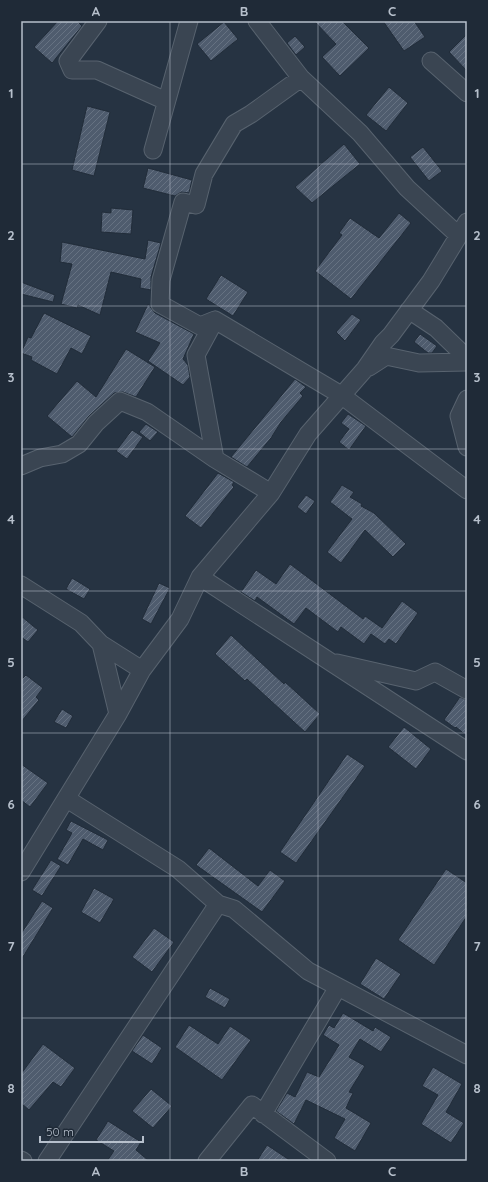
<svg xmlns="http://www.w3.org/2000/svg" width="488" height="1182" font-family="Quicksand,sans-serif">
<defs>
<pattern id="building-hatch" width="6" height="6" patternUnits="userSpaceOnUse"><rect width="6" height="6" fill="#4f5c6e"/><path d="M-1 1l2-2M0 6l6-6M5 7l2-2" fill="none" stroke="#667282"/></pattern>
</defs>
<rect width="100%" height="100%" fill="#263342"/>
<!-- building -->
<path fill="url(#building-hatch)" stroke="#212c39" d="M 58,21 L 77,21 L 82,26 L 52,63 L 34,47 Z
M 314,21 L 342,21 L 369,48 L 340,76 L 322,57 L 336,44 Z
M 383,21 L 414,21 L 425,37 L 404,51 Z
M 224,22 L 238,39 L 211,61 L 197,44 Z
M 467,34 L 467,71 L 449,52 Z
M 295,36 L 305,47 L 296,55 L 287,43 Z
M 389,87 L 408,103 L 386,131 L 366,115 Z
M 87,106 L 110,112 L 94,176 L 72,170 Z
M 344,144 L 360,164 L 312,203 L 295,187 Z
M 423,147 L 442,171 L 429,181 L 410,157 Z
M 148,168 L 192,180 L 189,193 L 181,192 L 175,196 L 143,188 Z
M 111,208 L 133,210 L 131,234 L 101,232 L 102,212 L 111,213 Z
M 399,213 L 411,223 L 351,299 L 315,271 L 342,235 L 339,233 L 350,218 L 379,238 Z
M 148,240 L 161,243 L 151,277 L 151,290 L 140,288 L 141,279 L 111,272 L 100,315 L 78,305 L 77,308 L 61,304 L 72,264 L 60,262 L 62,242 L 145,259 Z
M 221,275 L 248,292 L 233,316 L 206,299 Z
M 21,282 L 55,295 L 53,302 L 21,294 Z
M 148,304 L 155,313 L 194,334 L 183,359 L 188,365 L 190,377 L 183,385 L 148,361 L 160,343 L 135,332 Z
M 44,313 L 91,336 L 82,354 L 71,348 L 57,374 L 31,360 L 32,357 L 21,353 L 28,337 L 31,338 Z
M 352,314 L 361,320 L 345,341 L 336,332 Z
M 420,334 L 437,346 L 432,353 L 428,353 L 414,342 Z
M 126,349 L 155,367 L 136,397 L 123,392 L 114,393 L 89,416 L 72,437 L 47,416 L 77,381 L 96,397 Z
M 295,379 L 306,387 L 300,393 L 303,396 L 281,422 L 271,438 L 247,467 L 231,457 Z
M 348,414 L 366,426 L 349,450 L 339,442 L 349,429 L 341,423 Z
M 146,424 L 158,432 L 150,441 L 139,432 Z
M 132,430 L 143,437 L 127,459 L 116,451 Z
M 218,473 L 234,482 L 232,485 L 234,487 L 201,528 L 185,516 Z
M 342,485 L 354,492 L 350,497 L 362,504 L 361,506 L 374,513 L 406,544 L 393,557 L 365,530 L 341,563 L 327,552 L 352,519 L 330,502 Z
M 306,495 L 315,501 L 306,514 L 297,507 Z
M 290,564 L 363,619 L 365,616 L 382,628 L 402,601 L 418,613 L 396,644 L 389,639 L 385,644 L 371,634 L 364,644 L 341,627 L 338,632 L 306,608 L 294,624 L 257,597 L 255,601 L 241,592 L 256,570 L 276,584 Z
M 72,578 L 90,589 L 84,599 L 66,589 Z
M 159,583 L 170,588 L 151,624 L 142,619 Z
M 21,616 L 38,630 L 28,642 L 21,637 Z
M 231,635 L 284,684 L 285,682 L 320,714 L 305,732 L 247,679 L 245,681 L 215,654 Z
M 26,675 L 43,688 L 36,697 L 39,700 L 21,722 L 21,680 Z
M 460,697 L 467,700 L 467,736 L 456,727 L 455,728 L 444,720 Z
M 62,709 L 73,716 L 66,728 L 54,722 Z
M 404,727 L 431,749 L 416,769 L 388,747 Z
M 347,754 L 365,766 L 296,863 L 280,852 Z
M 21,764 L 48,783 L 30,807 L 21,800 Z
M 71,821 L 108,840 L 103,850 L 83,839 L 68,865 L 57,859 L 72,833 L 66,830 Z
M 209,848 L 258,886 L 270,870 L 285,881 L 262,912 L 196,865 Z
M 51,860 L 61,866 L 42,896 L 32,890 Z
M 446,869 L 467,883 L 467,916 L 434,965 L 398,940 Z
M 94,888 L 114,899 L 100,923 L 81,912 Z
M 42,901 L 53,908 L 21,960 L 21,934 Z
M 154,928 L 174,942 L 152,972 L 132,957 Z
M 376,958 L 401,974 L 384,999 L 360,984 Z
M 210,988 L 230,999 L 225,1008 L 205,997 Z
M 343,1013 L 373,1031 L 375,1027 L 391,1037 L 381,1052 L 360,1039 L 349,1057 L 365,1066 L 349,1092 L 353,1093 L 346,1108 L 371,1123 L 355,1151 L 334,1138 L 345,1119 L 306,1100 L 294,1124 L 276,1111 L 287,1093 L 295,1097 L 307,1072 L 319,1077 L 339,1045 L 323,1035 L 329,1025 L 334,1028 Z
M 189,1025 L 218,1044 L 230,1026 L 251,1040 L 222,1080 L 175,1047 Z
M 143,1035 L 162,1048 L 152,1064 L 132,1051 Z
M 43,1044 L 75,1068 L 61,1087 L 53,1082 L 29,1110 L 21,1103 L 21,1074 Z
M 433,1067 L 462,1084 L 446,1112 L 464,1123 L 451,1143 L 421,1124 L 438,1095 L 422,1086 Z
M 151,1089 L 172,1106 L 153,1128 L 132,1111 Z
M 108,1121 L 141,1142 L 136,1150 L 149,1161 L 107,1161 L 114,1151 L 96,1140 Z
M 267,1145 L 291,1161 L 257,1161 Z"/>
<g fill="none" stroke-linecap="round" stroke-linejoin="round">
<!-- minor casing -->
<g stroke="#58636f" stroke-width="19">
<path id="minor" d="M 98,21 L 68,61 L 72,70 L 97,70 L 166,101
M 257,21 L 301,78 L 360,133 L 407,188 L 458,235
M 431,61 L 467,93
M 301,78 L 251,114 L 234,124 L 204,174 L 196,205 L 183,202 L 161,280 L 160,304 L 200,326 L 215,320 L 341,395 L 467,490
M 153,150 L 189,21
M 409,310 L 436,328 L 467,358
M 215,320 L 196,355 L 215,459
M 369,367 L 386,356 L 419,363 L 467,362
M 467,399 L 459,416 L 467,447
M 21,466 L 40,458 L 62,454 L 79,444 L 96,423 L 120,401 L 147,412 L 215,459 L 271,493
M 200,577 L 467,751
M 21,585 L 81,623 L 101,644 L 142,670
M 101,644 L 118,714
M 337,663 L 416,681 L 435,672 L 467,690
M 67,799 L 178,869 L 218,904 L 234,909 L 308,971 L 467,1055
M 21,872 L 118,714 L 142,670 L 180,619 L 200,577 L 271,493 L 308,434 L 365,369 L 383,343 L 391,335 L 431,281 L 467,222
M 263,1114 L 338,987
M 21,1160 L 23,1161
M 47,1161 L 218,904
M 207,1161 L 252,1105 L 327,1161"/>
</g>
<!-- minor -->
<use href="#minor" stroke="#3a4552" stroke-width="17"/>
</g>
<!-- grid -->
<path fill="none" stroke="#b7c0cc" stroke-width="1" stroke-opacity="0.55" d="M 170,21 L 170,1161M 318,21 L 318,1161M 21,164 L 467,164M 21,306 L 467,306M 21,449 L 467,449M 21,591 L 467,591M 21,733 L 467,733M 21,876 L 467,876M 21,1018 L 467,1018"/>
<!-- border -->
<rect width="488" height="1182" fill="none" stroke="#1f2a37" stroke-width="44"/>
<!-- scale -->
<path d="M40 1136v6h103v-6" fill="none" stroke="#b7c0cc" stroke-width="2"/>
<text x="46" y="1136" font-size="12" fill="#b7c0cc" stroke="#1f2a37" stroke-width="3" paint-order="stroke">50 m</text>
<rect x="22" y="22" width="444" height="1138" fill="none" stroke="#b7c0cc" stroke-width="1.5"/>
<g font-size="13" text-anchor="middle" font-weight="bold" fill="#b7c0cc">
<text x="96" y="16">A</text>
<text x="244" y="16">B</text>
<text x="392" y="16">C</text>
<text x="11" y="98">1</text>
<text x="477" y="98">1</text>
<text x="11" y="240">2</text>
<text x="477" y="240">2</text>
<text x="11" y="382">3</text>
<text x="477" y="382">3</text>
<text x="11" y="524">4</text>
<text x="477" y="524">4</text>
<text x="11" y="667">5</text>
<text x="477" y="667">5</text>
<text x="11" y="809">6</text>
<text x="477" y="809">6</text>
<text x="11" y="951">7</text>
<text x="477" y="951">7</text>
<text x="11" y="1093">8</text>
<text x="477" y="1093">8</text>
<text x="96" y="1176">A</text>
<text x="244" y="1176">B</text>
<text x="392" y="1176">C</text>
</g>
</svg>
